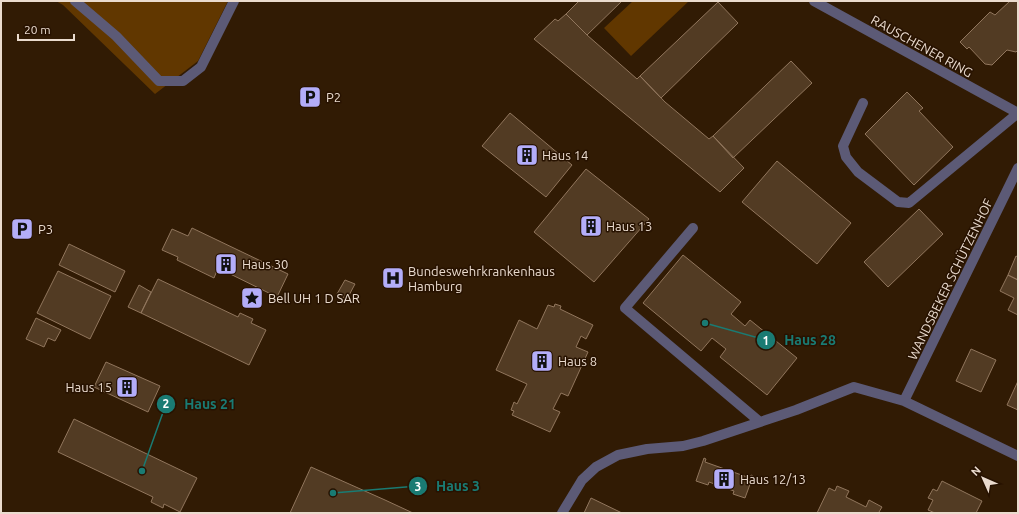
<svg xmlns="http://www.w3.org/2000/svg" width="1019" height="514" font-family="Ubuntu,sans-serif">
<rect width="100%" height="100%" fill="#311b04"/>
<!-- green -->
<path fill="#613700" d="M 56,1 L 228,1 L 198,61 L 155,94 L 63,5 Z
M 633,1 L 689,1 L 631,56 L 604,28 Z"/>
<!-- building -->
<path fill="#523b23" stroke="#91765d" d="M 579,1 L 622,1 L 587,35 L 566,14 Z
M 1010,1 L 1018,1 L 1018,50 L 1016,52 L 1007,50 L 992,65 L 985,64 L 969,47 L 967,49 L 960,42 L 990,12 L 995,15 Z
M 718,2 L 738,23 L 661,98 L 640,76 Z
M 566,14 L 587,35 L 637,79 L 640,76 L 665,102 L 709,139 L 713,136 L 744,168 L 720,192 L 534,39 L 555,19 L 558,21 Z
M 791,61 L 812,83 L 733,158 L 713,136 Z
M 907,92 L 923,108 L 919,111 L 953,147 L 914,185 L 865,134 Z
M 510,113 L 572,165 L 546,197 L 482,146 Z
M 777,161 L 851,223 L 817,264 L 742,202 Z
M 586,169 L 649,219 L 594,282 L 534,232 Z
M 919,209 L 943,234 L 888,287 L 864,262 Z
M 192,228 L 288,274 L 277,297 L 218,268 L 214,278 L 177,260 L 178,257 L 162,250 L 172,229 L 188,236 Z
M 69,244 L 125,271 L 115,292 L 59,265 Z
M 683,255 L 741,302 L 731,314 L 745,326 L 750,320 L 797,358 L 767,395 L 720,357 L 726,349 L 712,338 L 701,351 L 643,303 Z
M 1016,256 L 1018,257 L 1018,280 L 1008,275 Z
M 58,271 L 111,296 L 90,339 L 37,313 Z
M 1008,275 L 1018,280 L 1018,315 L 1008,310 L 1014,298 L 1000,291 Z
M 158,279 L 238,317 L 240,313 L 253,319 L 251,323 L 266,330 L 249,365 L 141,313 Z
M 345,280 L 355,284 L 347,299 L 337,294 Z
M 139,285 L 151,292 L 141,313 L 128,307 Z
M 555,304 L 561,306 L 560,309 L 593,325 L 586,339 L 581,336 L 576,347 L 588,352 L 568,396 L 561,393 L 553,409 L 560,412 L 550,432 L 512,415 L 514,411 L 511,410 L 514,402 L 517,404 L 527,384 L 496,370 L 519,320 L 537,329 L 548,305 L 554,307 Z
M 36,318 L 61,330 L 55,341 L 48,338 L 44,347 L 26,339 Z
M 971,349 L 996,360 L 981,392 L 956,381 Z
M 106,362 L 160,386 L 148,412 L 94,387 Z
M 1018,381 L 1018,410 L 1007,405 Z
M 74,419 L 197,478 L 180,512 L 164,504 L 163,508 L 151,502 L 153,497 L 58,452 Z
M 704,458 L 706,459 L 705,462 L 750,478 L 751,475 L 753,476 L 745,498 L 733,494 L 734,491 L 709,482 L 708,485 L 696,481 Z
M 311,467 L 385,500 L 413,513 L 290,513 Z
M 942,481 L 982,501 L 976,513 L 935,513 L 928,510 L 933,500 L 928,498 L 933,489 L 937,491 Z
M 837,486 L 849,491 L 846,497 L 866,507 L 869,500 L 882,507 L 879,512 L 881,513 L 817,513 L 829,488 L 835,491 Z
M 591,498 L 622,513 L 584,513 Z"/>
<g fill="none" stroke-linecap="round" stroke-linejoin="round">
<!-- minor -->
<path stroke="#5c5a76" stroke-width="10" d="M 75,1 L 116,36 L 159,81 L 183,81 L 201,67 L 234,1
M 814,1 L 1018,113
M 863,103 L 843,146 L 846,157 L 858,172 L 898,202 L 909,203 L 1018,113
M 693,228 L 625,308 L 760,422
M 904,401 L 1018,168
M 562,513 L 582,480 L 596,467 L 618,455 L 647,449 L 683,446 L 703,441 L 796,410 L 854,387 L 904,401 L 1018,456"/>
</g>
<!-- icons -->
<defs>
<g id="parking-square" transform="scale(1.15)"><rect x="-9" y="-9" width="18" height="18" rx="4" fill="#b3adf9" stroke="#271200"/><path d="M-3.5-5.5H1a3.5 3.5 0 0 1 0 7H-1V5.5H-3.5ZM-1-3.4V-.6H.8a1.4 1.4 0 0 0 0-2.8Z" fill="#111"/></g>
<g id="building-square" transform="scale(1.15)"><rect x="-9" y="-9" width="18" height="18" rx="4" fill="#b3adf9" stroke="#271200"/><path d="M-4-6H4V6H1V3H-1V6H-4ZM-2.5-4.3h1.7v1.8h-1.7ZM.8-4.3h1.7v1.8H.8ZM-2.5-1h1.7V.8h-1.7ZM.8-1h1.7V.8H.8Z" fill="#111"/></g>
<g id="hospital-square" transform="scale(1.15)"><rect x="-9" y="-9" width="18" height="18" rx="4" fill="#b3adf9" stroke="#271200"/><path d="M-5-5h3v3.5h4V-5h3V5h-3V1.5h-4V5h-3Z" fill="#111"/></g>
<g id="sight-square" transform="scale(1.15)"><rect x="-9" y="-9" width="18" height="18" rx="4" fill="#b3adf9" stroke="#271200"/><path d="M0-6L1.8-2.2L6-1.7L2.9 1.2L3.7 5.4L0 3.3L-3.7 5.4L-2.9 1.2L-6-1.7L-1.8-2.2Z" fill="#111"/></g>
</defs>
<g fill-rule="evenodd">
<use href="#parking-square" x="310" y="97"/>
<use href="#building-square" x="527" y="155"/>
<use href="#building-square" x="591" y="226"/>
<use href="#parking-square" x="22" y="229"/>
<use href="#building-square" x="226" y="264"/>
<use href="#hospital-square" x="393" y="278"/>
<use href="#sight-square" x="252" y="298"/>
<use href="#building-square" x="542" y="361"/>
<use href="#building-square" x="127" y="387"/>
<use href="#building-square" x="724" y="479"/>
</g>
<g text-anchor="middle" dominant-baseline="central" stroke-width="3" stroke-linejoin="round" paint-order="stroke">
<!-- street labels -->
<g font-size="13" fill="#eadbce" stroke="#271200">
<text transform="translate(922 46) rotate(29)">RAUSCHENER RING</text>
<text transform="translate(950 279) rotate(-64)">WANDSBEKER SCHÜTZENHOF</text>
</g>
<!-- poi labels -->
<g font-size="13" fill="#eadbce" stroke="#271200" text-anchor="start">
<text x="326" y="97">P2</text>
<text x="542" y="155">Haus 14</text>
<text x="606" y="226">Haus 13</text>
<text x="38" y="229">P3</text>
<text x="242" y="264">Haus 30</text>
<text x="408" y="271">Bundeswehrkrankenhaus<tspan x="408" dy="15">Hamburg</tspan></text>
<text x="268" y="298">Bell UH 1 D SAR</text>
<text x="558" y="361">Haus 8</text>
<text x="112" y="387" text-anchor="end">Haus 15</text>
<text x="740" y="479">Haus 12/13</text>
</g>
</g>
<!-- callouts -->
<path fill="none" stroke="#1a7b73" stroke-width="1.5" d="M705 323L766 340M142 471L166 404M333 493L418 486"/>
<g fill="#1a7b73" stroke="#271200" stroke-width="1.5">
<circle cx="705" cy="323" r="4"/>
<circle cx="142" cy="471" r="4"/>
<circle cx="333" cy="493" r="4"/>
<circle cx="766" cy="340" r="10"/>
<circle cx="166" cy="404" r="10"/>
<circle cx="418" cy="486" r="10"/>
</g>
<g font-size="12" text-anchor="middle" font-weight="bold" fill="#fff">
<text x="766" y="345">1</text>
<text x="166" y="408">2</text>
<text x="418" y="491">3</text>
</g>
<g font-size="14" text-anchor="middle" font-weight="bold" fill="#1a7b73" stroke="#271200" stroke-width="3" stroke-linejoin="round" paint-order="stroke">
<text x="810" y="345">Haus 28</text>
<text x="210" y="409">Haus 21</text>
<text x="458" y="491">Haus 3</text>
</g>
<!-- border -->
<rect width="1019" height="514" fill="none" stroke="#eadbce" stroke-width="4"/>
<!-- north arrow -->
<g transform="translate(983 478) rotate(315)" stroke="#271200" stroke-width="3" paint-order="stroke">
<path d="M0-3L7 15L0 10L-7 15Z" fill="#eadbce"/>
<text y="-6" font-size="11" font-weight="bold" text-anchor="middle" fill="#eadbce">N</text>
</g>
<!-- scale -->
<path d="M18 34v6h56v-6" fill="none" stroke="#eadbce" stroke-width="2"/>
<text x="24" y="34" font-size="12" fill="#eadbce" stroke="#271200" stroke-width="3" paint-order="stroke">20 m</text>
</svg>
